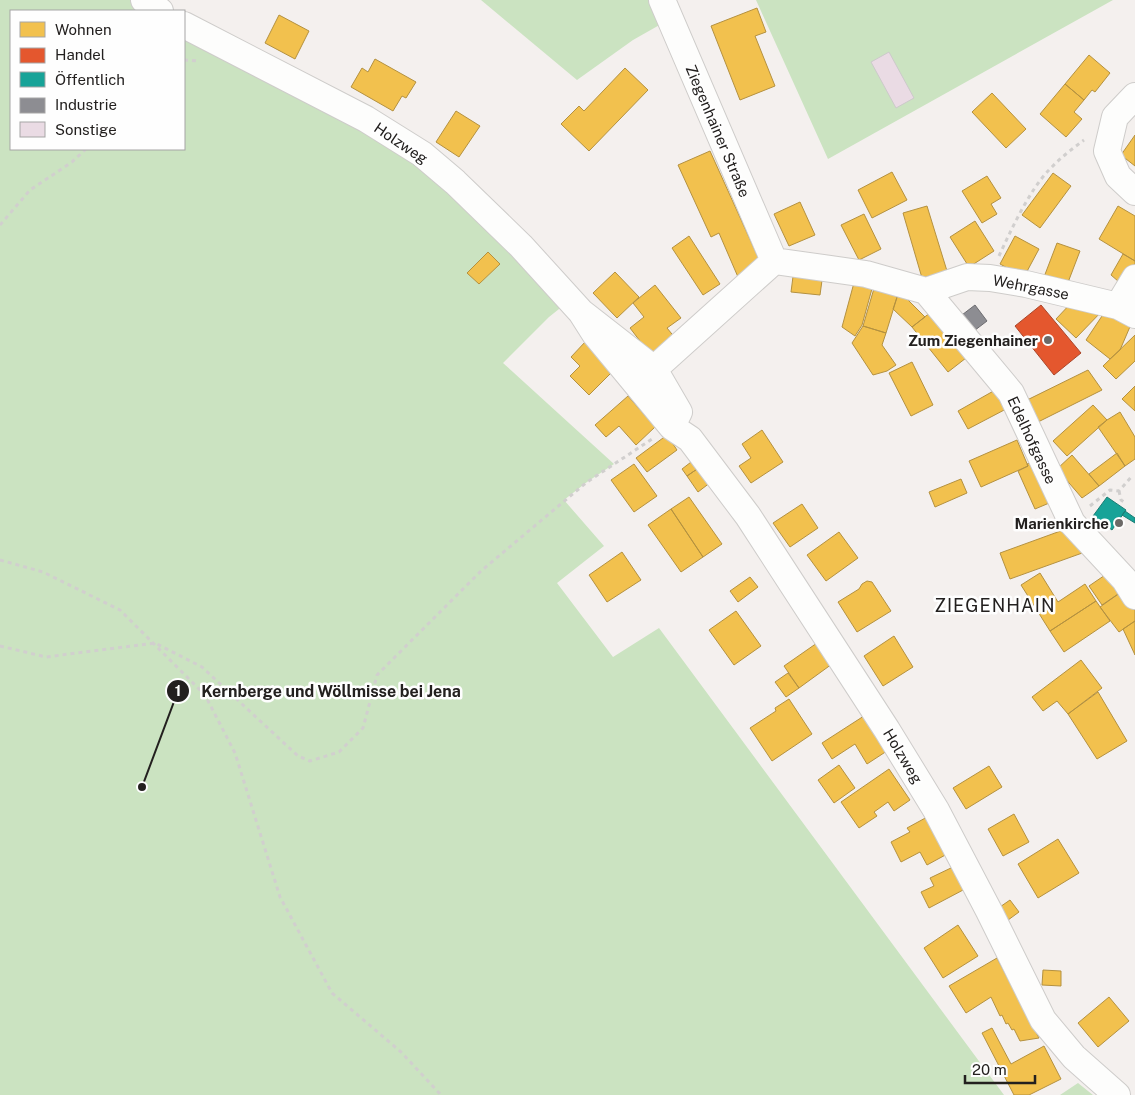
<svg xmlns="http://www.w3.org/2000/svg" width="1135" height="1095" font-family="'Public Sans',sans-serif">
<rect width="100%" height="100%" fill="#f4f0ee"/>
<!-- green -->
<path fill="#cbe3c1" d="M 0,0 L 130,0 L 146,11 L 11,11 L 11,149 L 184,149 L 184,35 L 321,102 L 449,185 L 564,305 L 549,317 L 503,363 L 614,464 L 587,482 L 564,500 L 604,546 L 557,583 L 613,657 L 659,628 L 1004,1095 L 0,1095 Z
M 481,0 L 654,0 L 663,23 L 633,40 L 577,80 Z
M 756,0 L 1113,0 L 828,159 Z
M 1078,1083 L 1093,1095 L 1060,1095 Z"/>
<!-- homes -->
<path fill="#f2c14e" stroke="#b49140" d="M 757,8 L 766,32 L 755,36 L 775,86 L 740,100 L 711,26 Z
M 279,15 L 309,31 L 295,59 L 265,43 Z
M 1089,55 L 1110,73 L 1095,92 L 1092,90 L 1084,100 L 1065,84 Z
M 375,59 L 416,82 L 406,98 L 402,96 L 393,111 L 351,87 L 362,68 L 368,72 Z
M 625,68 L 648,90 L 589,151 L 561,124 L 579,106 L 584,111 Z
M 1065,84 L 1084,100 L 1074,112 L 1082,119 L 1066,137 L 1040,114 Z
M 992,93 L 1026,129 L 1006,148 L 972,112 Z
M 456,111 L 480,126 L 459,157 L 436,142 Z
M 1135,135 L 1135,166 L 1121,155 Z
M 710,151 L 762,266 L 738,277 L 719,233 L 711,237 L 678,165 Z
M 892,172 L 907,200 L 872,218 L 858,190 Z
M 1053,173 L 1071,186 L 1040,228 L 1022,215 Z
M 987,176 L 1001,198 L 991,204 L 997,214 L 982,223 L 962,191 Z
M 800,202 L 815,235 L 789,246 L 774,214 Z
M 927,206 L 947,271 L 922,278 L 903,213 Z
M 1118,206 L 1135,216 L 1135,261 L 1099,239 Z
M 864,214 L 881,249 L 859,260 L 841,225 Z
M 975,221 L 994,251 L 969,267 L 950,237 Z
M 689,236 L 720,284 L 703,295 L 672,248 Z
M 1015,236 L 1039,249 L 1024,277 L 1000,264 Z
M 1057,243 L 1080,251 L 1067,285 L 1044,277 Z
M 488,252 L 500,264 L 479,284 L 467,273 Z
M 1123,254 L 1135,261 L 1135,272 L 1126,288 L 1111,275 Z
M 794,269 L 823,273 L 820,295 L 791,292 Z
M 615,272 L 639,297 L 617,318 L 593,293 Z
M 855,279 L 873,285 L 862,325 L 855,336 L 842,327 Z
M 655,285 L 681,318 L 667,328 L 676,339 L 653,358 L 630,328 L 644,317 L 633,303 Z
M 875,285 L 899,291 L 886,333 L 863,326 Z
M 899,291 L 925,317 L 912,327 L 893,309 Z
M 1073,301 L 1104,309 L 1076,338 L 1056,319 Z
M 1106,310 L 1132,322 L 1120,350 L 1110,359 L 1086,340 Z
M 931,312 L 966,358 L 948,372 L 912,327 Z
M 863,326 L 886,333 L 882,345 L 896,365 L 887,371 L 873,375 L 852,343 Z
M 1135,335 L 1135,361 L 1116,379 L 1103,366 Z
M 586,341 L 616,368 L 589,395 L 570,376 L 580,366 L 571,357 Z
M 912,362 L 933,405 L 911,416 L 889,373 Z
M 1088,370 L 1102,390 L 1030,426 L 1019,404 Z
M 1135,386 L 1135,411 L 1122,399 Z
M 997,389 L 1008,408 L 968,429 L 958,411 Z
M 628,396 L 655,427 L 636,445 L 619,426 L 606,437 L 595,425 Z
M 1093,405 L 1107,420 L 1067,456 L 1053,441 Z
M 1120,412 L 1135,437 L 1135,459 L 1125,466 L 1098,427 L 1107,420 Z
M 762,430 L 783,462 L 751,483 L 739,466 L 751,458 L 742,444 Z
M 667,435 L 677,450 L 647,472 L 636,458 Z
M 1017,440 L 1028,466 L 981,487 L 969,461 Z
M 1117,453 L 1125,466 L 1099,486 L 1089,474 Z
M 1072,455 L 1099,486 L 1082,498 L 1057,469 Z
M 695,459 L 700,467 L 687,476 L 682,469 Z
M 1037,461 L 1054,501 L 1035,509 L 1018,471 L 1028,466 L 1027,464 Z
M 634,464 L 657,496 L 634,512 L 611,480 Z
M 700,467 L 711,482 L 698,492 L 687,476 Z
M 961,479 L 967,493 L 935,507 L 929,492 Z
M 689,497 L 722,544 L 703,557 L 671,509 Z
M 802,504 L 818,528 L 790,547 L 773,523 Z
M 671,509 L 703,557 L 681,572 L 648,525 Z
M 1066,529 L 1085,552 L 1010,579 L 1000,553 Z
M 839,532 L 858,558 L 826,581 L 807,555 Z
M 622,552 L 641,580 L 607,602 L 589,575 Z
M 1111,571 L 1124,590 L 1102,605 L 1089,586 Z
M 1040,573 L 1058,602 L 1085,584 L 1096,601 L 1050,631 L 1021,585 Z
M 750,577 L 758,587 L 738,602 L 730,591 Z
M 867,581 L 872,582 L 891,611 L 857,632 L 838,602 L 859,589 L 862,584 Z
M 1124,590 L 1135,606 L 1135,621 L 1119,632 L 1100,607 Z
M 1096,601 L 1110,621 L 1064,652 L 1050,631 Z
M 736,611 L 761,646 L 734,665 L 709,630 Z
M 1135,621 L 1135,655 L 1123,629 Z
M 894,636 L 913,667 L 883,686 L 864,656 Z
M 817,643 L 832,664 L 799,688 L 784,666 Z
M 1081,660 L 1102,688 L 1068,714 L 1057,701 L 1043,711 L 1032,697 Z
M 788,673 L 799,688 L 786,697 L 775,682 Z
M 1098,692 L 1127,741 L 1097,759 L 1068,714 Z
M 789,699 L 812,734 L 772,761 L 750,728 L 776,711 L 775,708 Z
M 867,714 L 890,749 L 867,764 L 855,744 L 832,759 L 822,743 Z
M 839,765 L 855,788 L 834,803 L 818,780 Z
M 989,766 L 1002,787 L 966,809 L 953,788 Z
M 889,769 L 910,800 L 894,811 L 888,802 L 874,812 L 877,816 L 859,828 L 841,802 Z
M 1014,814 L 1029,842 L 1003,856 L 988,829 Z
M 929,816 L 949,853 L 927,865 L 920,852 L 901,862 L 891,842 L 910,832 L 907,828 Z
M 1058,839 L 1079,873 L 1038,898 L 1018,864 Z
M 953,867 L 965,889 L 929,908 L 921,892 L 934,886 L 930,878 Z
M 1010,900 L 1019,912 L 1004,923 L 997,909 Z
M 958,925 L 978,956 L 943,978 L 924,948 Z
M 997,958 L 1039,1038 L 1020,1041 L 1014,1029 L 1012,1030 L 1008,1023 L 1006,1024 L 1002,1015 L 1000,1016 L 991,997 L 966,1013 L 949,986 Z
M 1043,970 L 1061,971 L 1061,986 L 1042,985 Z
M 1109,997 L 1129,1021 L 1098,1047 L 1078,1023 Z
M 992,1028 L 1011,1064 L 1044,1046 L 1061,1079 L 1029,1095 L 1014,1095 L 982,1033 Z"/>
<!-- shops -->
<path fill="#e4572e" stroke="#aa462a" d="M 1041,305 L 1081,353 L 1054,375 L 1015,326 Z"/>
<!-- public -->
<path fill="#17a398" stroke="#1b7c74" d="M 1107,497 L 1126,510 L 1112,530 L 1093,516 Z
M 1125,511 L 1135,518 L 1135,523 L 1122,515 Z"/>
<!-- industry -->
<path fill="#8d8d92" stroke="#6d6c70" d="M 975,305 L 987,321 L 970,334 L 958,318 Z"/>
<!-- building -->
<path fill="#eadbe4" stroke="#cccaca" d="M 889,52 L 914,98 L 896,108 L 871,62 Z"/>
<g fill="none" stroke-linecap="round" stroke-linejoin="round">
<!-- minor casing -->
<g stroke="#ceccca" stroke-width="28">
<path id="minor" d="M 144,0 L 160,11
M 662,0 L 774,261
M 184,25 L 366,119 L 422,154 L 455,182 L 521,246 L 581,312 L 654,369 L 679,412 L 672,426
M 1135,96 L 1115,117 L 1107,151 L 1118,176 L 1135,192
M 774,261 L 866,274 L 926,291 L 1011,393 L 1072,523 L 1125,580 L 1135,596
M 926,291 L 967,277 L 990,278 L 1026,284 L 1118,306 L 1135,315
M 1118,306 L 1135,278
M 581,312 L 595,334 L 672,427 L 690,439 L 748,516 L 887,730 L 936,810 L 989,911 L 1043,1020 L 1074,1057 L 1117,1095
M 654,369 L 774,261"/>
</g>
<!-- path -->
<path stroke="#d1cfce" stroke-width="3" stroke-dasharray="4 4" stroke-linecap="butt" d="M 184,60 L 198,61
M 0,225 L 30,190 L 72,162 L 86,149
M 999,256 C 1011,230 1029,191 1049,170 C 1060,158 1072,149 1084,140
M 1119,491 L 1121,500 L 1124,502
M 1090,506 L 1110,490 L 1119,491 L 1132,476
M 0,560 L 43,572 L 120,610 L 205,695 L 235,753 L 280,897 L 332,993 L 401,1052 L 441,1095
M 0,646 L 46,657 L 155,643 L 202,667 L 298,756 L 310,761 L 339,752 L 363,728 L 377,675 L 481,571 L 587,482 L 652,439"/>
<!-- minor -->
<use href="#minor" stroke="#fdfdfc" stroke-width="26"/>
</g>
<!-- markers -->
<g fill="#6c6967" stroke="#fefefe" stroke-width="2">
<circle cx="1048" cy="340" r="5"/>
<circle cx="1119" cy="523" r="5"/>
</g>
<g text-anchor="middle" dominant-baseline="central" stroke-width="5" stroke-linejoin="round" paint-order="stroke">
<!-- street labels -->
<g font-size="15" fill="#23201f" stroke="#fefefe">
<text transform="translate(718 131) rotate(67)">Ziegenhainer Straße</text>
<text transform="translate(401 143) rotate(34)">Holzweg</text>
<text transform="translate(1031 287) rotate(11)">Wehrgasse</text>
<text transform="translate(1032 440) rotate(65)">Edelhofgasse</text>
<text transform="translate(903 756) rotate(59)">Holzweg</text>
</g>
<!-- poi labels -->
<g font-size="15" font-weight="bold" fill="#23201f" stroke="#fefefe" text-anchor="end">
<text x="1038" y="340">Zum Ziegenhainer</text>
<text x="1109" y="523">Marienkirche</text>
</g>
<!-- quarter labels -->
<g font-size="18" letter-spacing="1" fill="#23201f" stroke="#fefefe">
<text x="995" y="605">ZIEGENHAIN</text>
</g>
</g>
<!-- callouts -->
<path fill="none" stroke="#23201f" stroke-width="2" d="M142 787L178 691"/>
<g fill="#23201f" stroke="#fefefe" stroke-width="2">
<circle cx="142" cy="787" r="5"/>
<circle cx="178" cy="691" r="12"/>
</g>
<g font-size="15" text-anchor="middle" font-weight="bold" fill="#fff">
<text x="178" y="696">1</text>
</g>
<g font-size="16" text-anchor="middle" font-weight="bold" fill="#23201f" stroke="#fefefe" stroke-width="5" stroke-linejoin="round" paint-order="stroke">
<text x="331" y="697">Kernberge und Wöllmisse bei Jena</text>
</g>
<!-- legend -->
<rect x="10" y="10" width="175" height="140" fill="#fefefe" stroke="#a6a5a5"/>
<rect x="20" y="22" width="25" height="15" fill="#f2c14e" stroke="#a6a5a5"/>
<text x="55" y="35" font-size="15" fill="#23201f">Wohnen</text>
<rect x="20" y="48" width="25" height="15" fill="#e4572e" stroke="#a6a5a5"/>
<text x="55" y="60" font-size="15" fill="#23201f">Handel</text>
<rect x="20" y="72" width="25" height="15" fill="#17a398" stroke="#a6a5a5"/>
<text x="55" y="85" font-size="15" fill="#23201f">Öffentlich</text>
<rect x="20" y="98" width="25" height="15" fill="#8d8d92" stroke="#a6a5a5"/>
<text x="55" y="110" font-size="15" fill="#23201f">Industrie</text>
<rect x="20" y="122" width="25" height="15" fill="#eadbe4" stroke="#a6a5a5"/>
<text x="55" y="135" font-size="15" fill="#23201f">Sonstige</text>
<!-- scale -->
<path d="M965 1075v8h70v-8" fill="none" stroke="#23201f" stroke-width="2.5"/>
<text x="972" y="1075" font-size="15" fill="#23201f" stroke="#fefefe" stroke-width="4" paint-order="stroke">20 m</text>
</svg>
